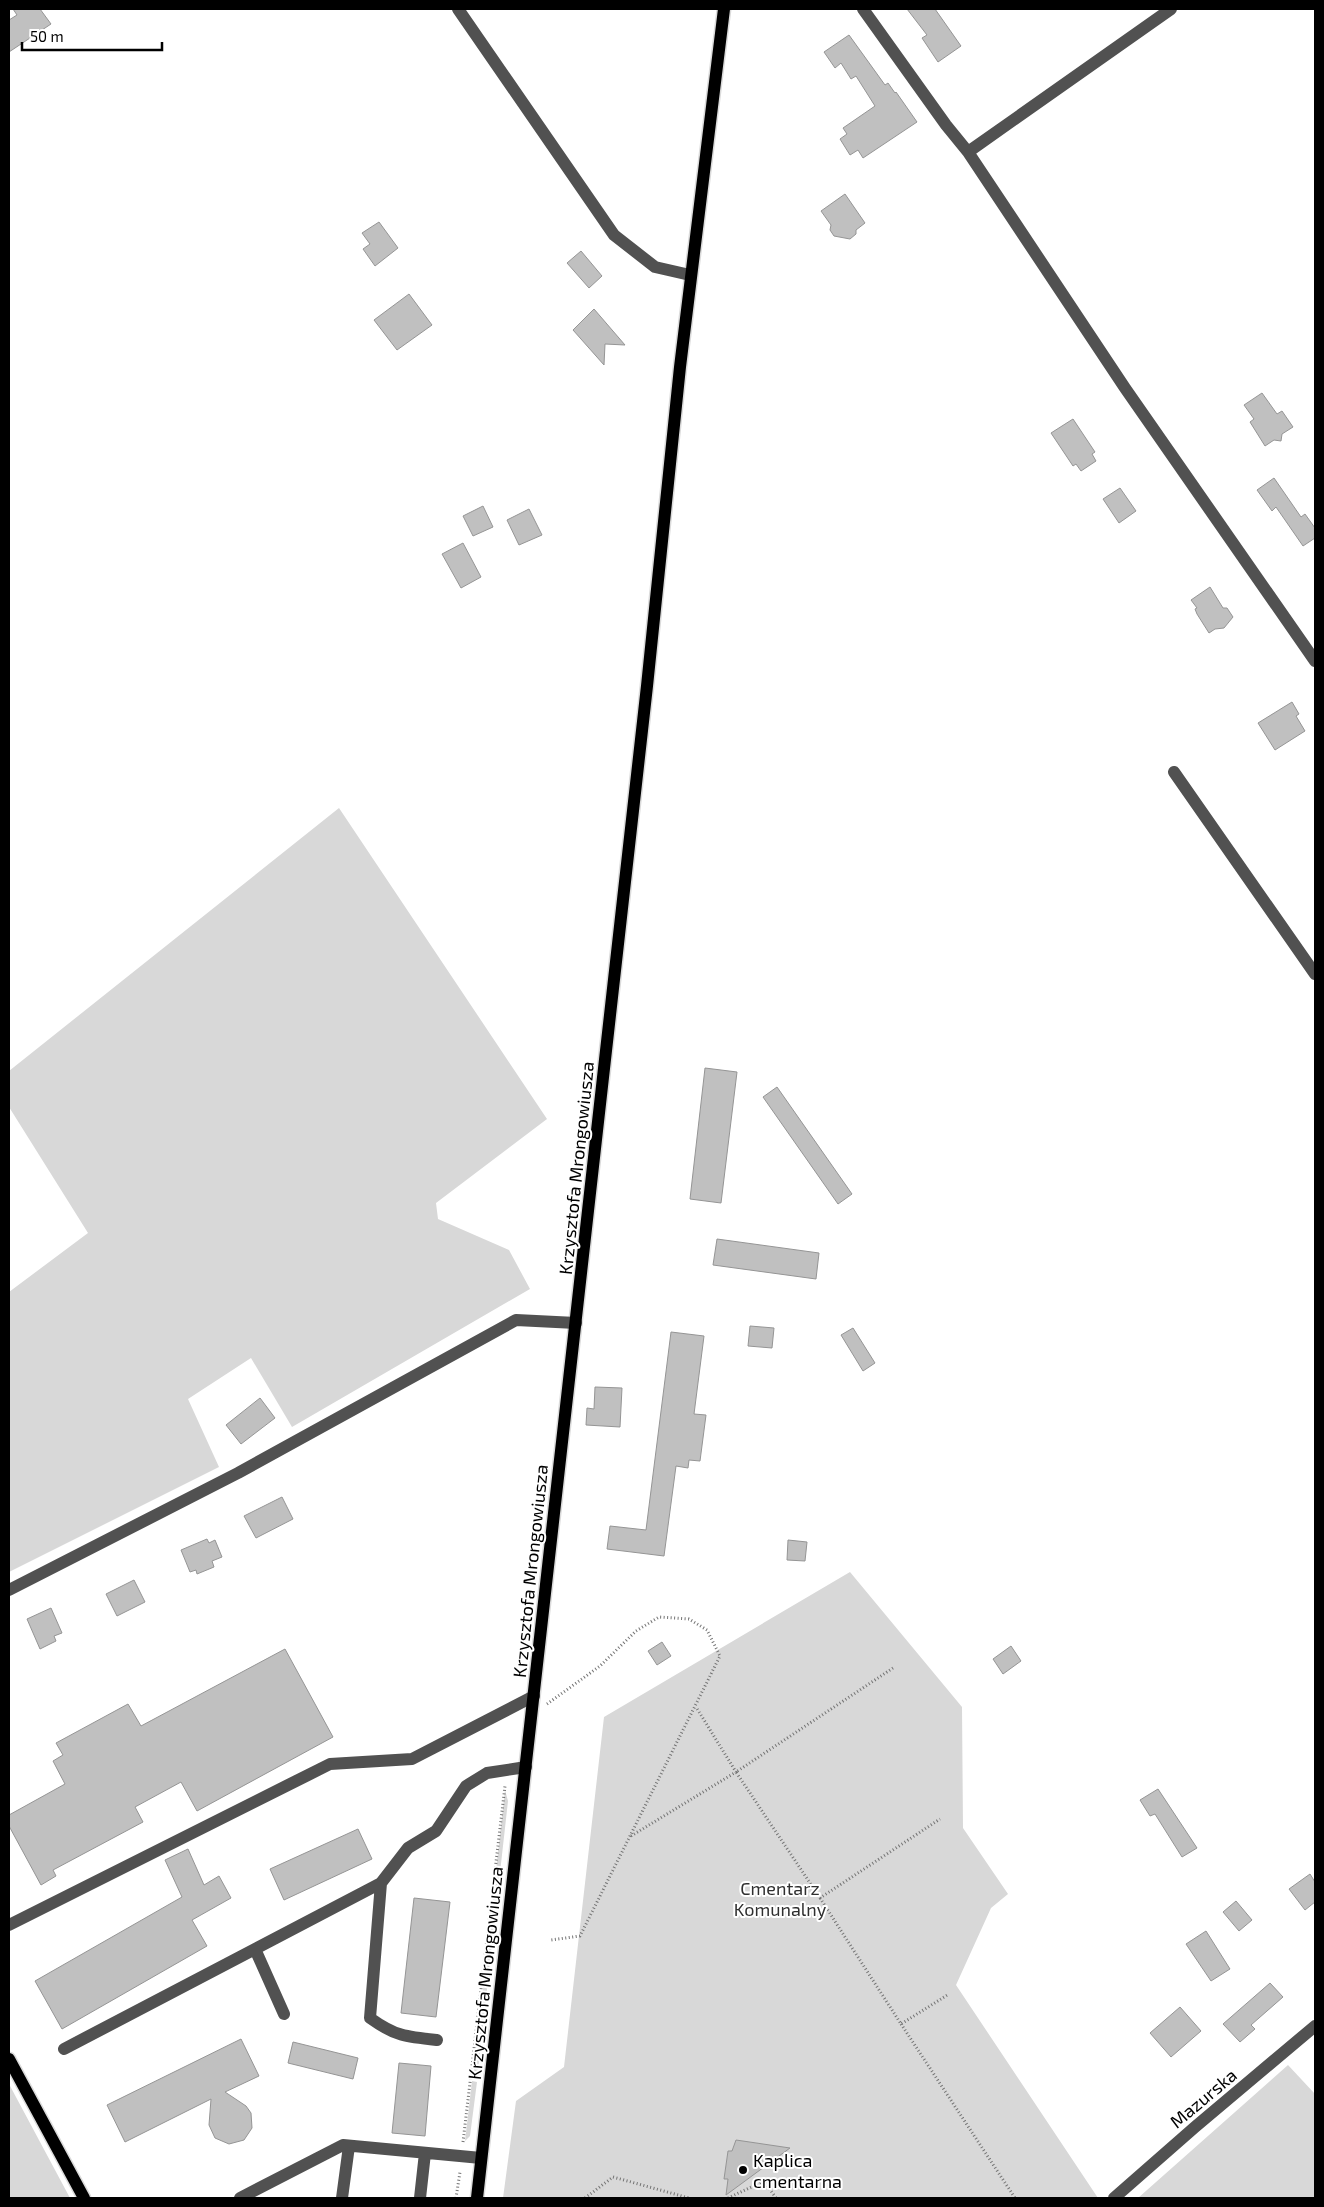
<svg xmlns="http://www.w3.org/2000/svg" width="1324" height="2207" font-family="'Exo 2',sans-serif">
<rect width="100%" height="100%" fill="#fff"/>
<!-- green -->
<path fill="#d8d8d8" d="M 339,808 L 547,1119 L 436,1203 L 438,1219 L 509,1250 L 530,1289 L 292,1427 L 251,1358 L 188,1399 L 219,1467 L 9,1572 L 9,1292 L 88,1233 L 9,1107 L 9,1071 Z
M 850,1572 L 962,1707 L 963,1828 L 1008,1894 L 991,1908 L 956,1985 L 1098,2198 L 503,2198 L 516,2101 L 564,2067 L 604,1717 Z
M 505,1790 L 508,1801 L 477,2079 L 473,2079 Z
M 1288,2065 L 1315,2094 L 1315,2198 L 1138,2198 Z
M 472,2081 L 477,2082 L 470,2136 L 465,2141 Z
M 9,2084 L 70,2198 L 9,2198 Z"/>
<!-- building -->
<path fill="#c0c0c0" stroke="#959595" d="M 13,9 L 40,9 L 51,24 L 9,52 L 9,20 L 17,15 Z
M 907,9 L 935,9 L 961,46 L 938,62 L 922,38 L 927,35 Z
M 849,35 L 885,85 L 888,83 L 895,93 L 896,92 L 917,122 L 863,158 L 858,150 L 850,155 L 840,139 L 847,134 L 843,128 L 875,106 L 856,76 L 851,79 L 841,63 L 835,68 L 824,52 Z
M 845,194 L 865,223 L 856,230 L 856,234 L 850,239 L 834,236 L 830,230 L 831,225 L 821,211 Z
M 379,222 L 398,248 L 375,266 L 363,249 L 370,244 L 362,233 Z
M 581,251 L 602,276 L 589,288 L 567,263 Z
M 409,294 L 432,325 L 397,350 L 374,320 Z
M 594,309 L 625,345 L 605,344 L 604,365 L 573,330 Z
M 1262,393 L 1277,414 L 1282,411 L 1293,427 L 1282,434 L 1281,441 L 1274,440 L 1265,446 L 1250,422 L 1254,419 L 1244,405 Z
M 1073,419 L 1095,452 L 1092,454 L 1096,461 L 1081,471 L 1076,464 L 1073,466 L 1051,433 Z
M 1274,478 L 1301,517 L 1305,514 L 1315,528 L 1315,538 L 1303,546 L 1276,507 L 1272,511 L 1257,490 Z
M 1120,488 L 1136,511 L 1119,523 L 1103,499 Z
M 483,506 L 493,527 L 473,536 L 463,516 Z
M 529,509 L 542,535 L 519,545 L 507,520 Z
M 463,543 L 481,577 L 461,588 L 442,554 Z
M 1210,587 L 1223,608 L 1227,608 L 1233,617 L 1224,628 L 1215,629 L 1209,633 L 1197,614 L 1195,609 L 1197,608 L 1191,600 Z
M 1292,702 L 1299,714 L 1296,716 L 1305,731 L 1275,750 L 1258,723 Z
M 705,1068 L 737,1072 L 721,1203 L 690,1199 Z
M 777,1087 L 852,1194 L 838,1204 L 763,1097 Z
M 717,1239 L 819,1253 L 816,1279 L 713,1265 Z
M 750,1326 L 774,1328 L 772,1348 L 748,1346 Z
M 853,1328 L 875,1363 L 863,1371 L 841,1335 Z
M 671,1332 L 704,1336 L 694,1414 L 706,1415 L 700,1461 L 689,1460 L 688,1468 L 676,1466 L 664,1556 L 607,1549 L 610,1526 L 646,1530 Z
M 595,1387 L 622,1388 L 620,1427 L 586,1425 L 587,1408 L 594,1409 Z
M 260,1398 L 275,1418 L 241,1444 L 226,1425 Z
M 282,1497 L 293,1519 L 256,1538 L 244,1516 Z
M 207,1539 L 209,1543 L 215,1540 L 222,1557 L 212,1561 L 214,1567 L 197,1574 L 196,1570 L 190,1572 L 181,1550 Z
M 788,1540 L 807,1542 L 805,1561 L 787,1560 Z
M 134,1580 L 145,1602 L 117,1616 L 106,1594 Z
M 51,1608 L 62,1633 L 54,1636 L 56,1641 L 40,1649 L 27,1619 Z
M 662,1642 L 671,1656 L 657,1665 L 648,1651 Z
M 1011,1646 L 1021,1661 L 1003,1674 L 993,1659 Z
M 285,1649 L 333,1737 L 197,1811 L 181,1782 L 135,1807 L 143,1822 L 53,1870 L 56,1876 L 41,1885 L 9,1826 L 9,1815 L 65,1784 L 53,1761 L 63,1755 L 56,1743 L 128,1704 L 141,1726 Z
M 1158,1789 L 1197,1848 L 1182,1857 L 1155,1814 L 1150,1816 L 1140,1800 Z
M 358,1829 L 372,1859 L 284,1900 L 270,1869 Z
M 188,1849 L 204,1885 L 219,1876 L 231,1898 L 192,1920 L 207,1946 L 62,2029 L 35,1981 L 182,1897 L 165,1860 Z
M 1310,1874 L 1315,1882 L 1315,1902 L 1305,1910 L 1289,1889 Z
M 414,1898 L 450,1902 L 436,2017 L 401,2013 Z
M 1236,1901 L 1252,1920 L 1239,1931 L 1223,1912 Z
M 1206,1931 L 1230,1969 L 1211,1981 L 1186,1944 Z
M 1270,1983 L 1283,1997 L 1251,2025 L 1255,2029 L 1240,2042 L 1223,2024 Z
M 1180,2007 L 1201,2031 L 1171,2057 L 1150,2033 Z
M 241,2039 L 259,2076 L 225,2092 L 246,2106 L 251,2113 L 252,2128 L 244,2140 L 229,2144 L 215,2138 L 209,2125 L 211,2099 L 125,2142 L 107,2105 Z
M 293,2042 L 358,2058 L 353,2079 L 288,2063 Z
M 399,2063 L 431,2066 L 425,2136 L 392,2133 Z
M 736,2140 L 790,2148 L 726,2195 L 728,2179 L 724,2179 L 728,2151 L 732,2151 Z"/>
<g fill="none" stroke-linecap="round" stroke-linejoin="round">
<!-- major casing -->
<g stroke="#dbdbdb" stroke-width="15">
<path id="major" d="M 9,2059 L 84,2198
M 477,2198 L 647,686 L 680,367 L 724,9"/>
</g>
<!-- path -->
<path stroke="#737373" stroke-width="3" stroke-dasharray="1 2.5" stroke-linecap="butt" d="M 893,1668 L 736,1772 L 820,1898 L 940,1819
M 547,1704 L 600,1666 L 636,1631 L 659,1617 L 689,1619 L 707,1630 L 720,1656 L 580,1936 L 551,1940
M 631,1836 L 736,1772 L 696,1707
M 820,1898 L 901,2024 L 949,1994
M 901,2024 L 1015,2198
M 463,2142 L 505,1786
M 456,2198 L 460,2172
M 585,2198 L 613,2177 L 689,2198
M 728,2198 L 764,2181 L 776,2198"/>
<!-- minor -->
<path stroke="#515151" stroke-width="12" d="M 458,9 L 614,235 L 655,267 L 690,275
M 863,9 L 946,125 L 968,152 L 1171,9
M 968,152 L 1125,388 L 1315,661
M 1174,772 L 1315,974
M 9,1590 L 238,1473 L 516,1320 L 576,1323
M 381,1883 L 370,2018 C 395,2036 406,2037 437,2040
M 9,1925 L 330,1764 L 412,1759 L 534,1696
M 255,1949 L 284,2014
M 64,2049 L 381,1883 L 408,1848 L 436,1831 L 466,1786 L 487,1773 L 526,1767
M 240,2198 L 343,2145 L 481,2158
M 342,2198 L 349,2146
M 420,2198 L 425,2153
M 1114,2198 L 1195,2127 L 1315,2026"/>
<!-- major -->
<use href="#major" stroke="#000" stroke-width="12"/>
</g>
<!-- markers -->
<circle fill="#000" stroke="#fff" stroke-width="2" cx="743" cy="2170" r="5"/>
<g text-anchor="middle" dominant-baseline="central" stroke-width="4" stroke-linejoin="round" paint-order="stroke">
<!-- street labels -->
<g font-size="18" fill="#000" stroke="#fff">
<text transform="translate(576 1168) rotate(-84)">Krzysztofa Mrongowiusza</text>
<text transform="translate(530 1571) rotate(-84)">Krzysztofa Mrongowiusza</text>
<text transform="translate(485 1973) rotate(-84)">Krzysztofa Mrongowiusza</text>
<text transform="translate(1203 2098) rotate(-40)">Mazurska</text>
</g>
<!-- park labels -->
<g font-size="18" fill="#2f2f2f" stroke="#fff">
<text x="780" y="1888">Cmentarz<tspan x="780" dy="21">Komunalny</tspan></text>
</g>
<!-- poi labels -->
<g font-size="18" fill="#000" stroke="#fff" text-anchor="start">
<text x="753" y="2160">Kaplica<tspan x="753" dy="21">cmentarna</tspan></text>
</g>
</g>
<!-- border -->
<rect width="1324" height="2207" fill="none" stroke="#000000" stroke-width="20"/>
<!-- scale -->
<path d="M22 42v8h140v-8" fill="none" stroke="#000000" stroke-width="2.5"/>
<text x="30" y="42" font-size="15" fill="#000000" stroke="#ffffff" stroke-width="4" paint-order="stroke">50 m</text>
</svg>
